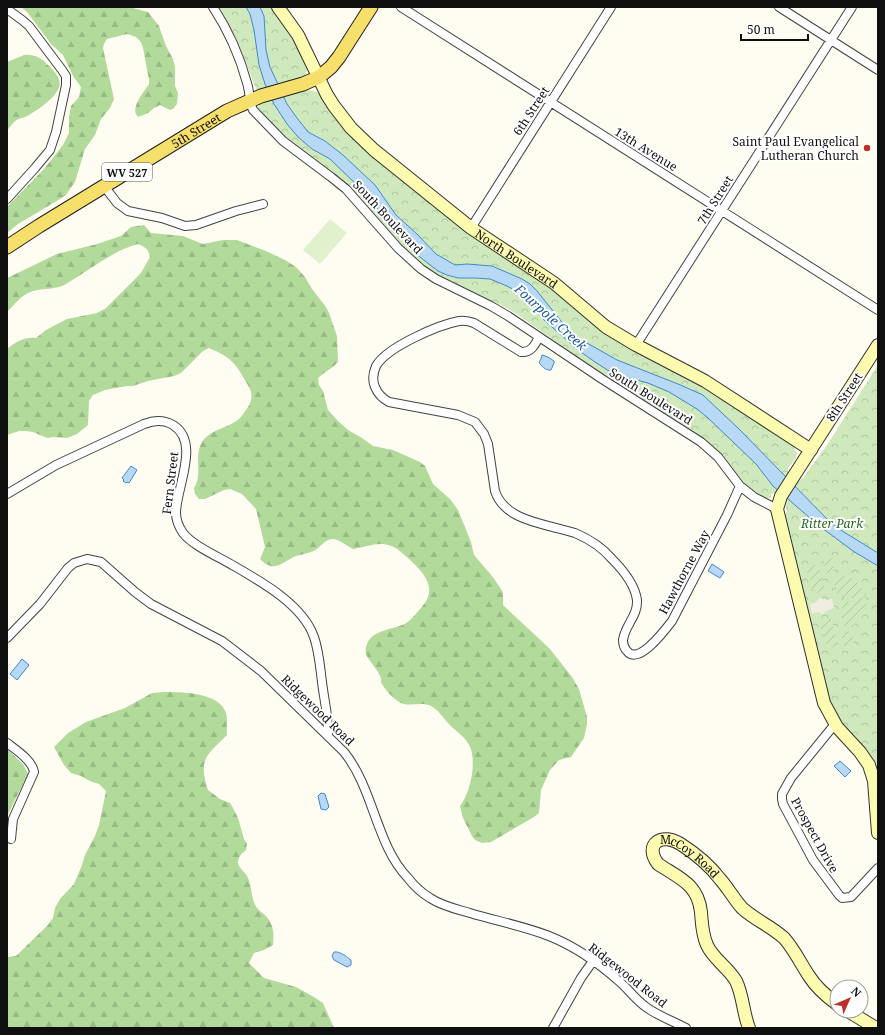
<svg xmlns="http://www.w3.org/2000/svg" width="885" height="1035" font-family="'Noto Serif',serif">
<defs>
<pattern id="forest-firs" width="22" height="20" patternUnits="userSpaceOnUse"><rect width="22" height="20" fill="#b2da9b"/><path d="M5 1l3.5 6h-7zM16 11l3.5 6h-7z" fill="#98ba84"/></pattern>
<pattern id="park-crowns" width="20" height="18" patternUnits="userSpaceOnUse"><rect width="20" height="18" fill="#cfe9bc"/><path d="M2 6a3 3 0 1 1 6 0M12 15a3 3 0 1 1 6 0" fill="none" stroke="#b1c7a0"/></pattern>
<pattern id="garden-furrows" width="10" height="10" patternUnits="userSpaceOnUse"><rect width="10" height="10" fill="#cfe9bc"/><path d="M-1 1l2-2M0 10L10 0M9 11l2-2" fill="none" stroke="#b1c7a0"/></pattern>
</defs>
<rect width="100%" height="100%" fill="#fffdf2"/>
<!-- forest -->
<path fill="url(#forest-firs)" d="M 21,7 L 129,7 L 148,12 L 159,26 L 166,46 L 173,59 L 175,67 L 175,86 L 178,93 L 177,104 L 173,109 L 170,110 L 160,105 L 154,108 L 148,113 L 138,117 C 129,109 144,92 149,84 L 149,80 L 143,48 L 141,42 L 136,37 L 127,34 L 107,39 L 104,44 L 103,48 L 114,99 L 110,108 L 101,119 L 95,135 L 85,149 L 75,182 L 65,196 L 18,224 L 7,233 L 7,207 L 44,169 L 63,145 L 69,133 L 69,117 L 71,106 L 79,97 L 81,87 L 73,76 L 63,55 L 51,44 L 27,12 Z
M 24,55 C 31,54 41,57 46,63 C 51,68 57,73 59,80 C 64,93 39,109 29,115 C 25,118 19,118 15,121 C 12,124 9,128 7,131 L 7,62 Z
M 144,225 L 151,233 L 183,236 L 203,244 L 223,240 L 237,240 L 266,251 L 285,260 L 296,267 L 305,277 L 312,289 L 326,307 L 329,313 L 337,336 L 338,362 C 332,369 324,372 318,378 L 319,385 L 323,391 L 328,410 L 338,421 L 348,430 L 362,438 L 373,446 L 393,450 L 420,462 L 425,466 L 433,484 L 450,499 L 458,510 L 471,542 L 474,555 L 492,576 L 501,589 L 503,593 L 503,605 L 550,649 L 572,677 L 579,689 L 587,717 L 587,724 L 584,738 L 571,757 L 559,760 L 550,770 L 541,790 L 539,813 L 534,817 L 491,842 L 482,843 L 475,840 L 472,836 L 463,818 L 460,806 C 471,792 478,758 468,743 C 463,735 454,730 448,723 C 443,718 439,710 431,706 C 421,701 408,708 399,702 C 393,698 384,689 381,682 C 381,680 381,677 380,676 C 377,669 372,664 368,658 C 366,655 365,651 366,647 C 371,628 393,631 406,623 C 412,620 416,613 421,608 C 442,586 418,567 401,552 C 385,538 371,546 353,549 C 347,546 340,540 333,539 C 326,539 322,545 317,549 C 311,553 303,554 296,556 C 282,562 274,574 260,559 L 265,547 L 256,509 L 242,494 L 230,489 L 224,490 L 205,499 L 199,499 L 195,494 L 194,488 C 203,474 194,458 201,444 C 209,429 227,429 239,419 C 242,416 245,411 248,407 C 254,397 252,391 246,382 C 235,362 230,357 209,348 L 203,351 L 181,373 L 174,376 L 148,381 L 133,386 L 127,386 L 105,390 L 93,395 L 89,401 L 88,425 L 77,434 L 67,438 L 53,437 L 47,438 L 33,432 L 26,431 L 19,431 L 7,435 L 7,349 C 16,342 24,337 36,338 L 46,330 L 67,319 L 97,313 L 106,308 L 141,273 L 150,257 C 149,249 145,247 138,244 C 112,251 90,270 66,284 C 55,290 45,288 33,291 C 22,294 15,304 7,312 L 7,278 L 57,254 L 97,244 L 121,236 L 131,227 Z
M 164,692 C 182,692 219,692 226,713 C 228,720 226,729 227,735 C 206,756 198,759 208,790 L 220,799 L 230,803 L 233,808 L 238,818 L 244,839 L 247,844 L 246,850 C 242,853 238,857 238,863 C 239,869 246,872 248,878 C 252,887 251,900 257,908 C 259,911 263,913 266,916 C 274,925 274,934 273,945 L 264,950 L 254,953 L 249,963 L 264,978 L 296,987 L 314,997 L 323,1003 L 334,1028 L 7,1028 L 7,957 L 16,956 L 47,926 L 53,918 L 55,908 L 60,899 L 74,884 L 82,865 L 85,855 L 95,836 L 99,825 L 106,791 L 99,784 L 90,781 L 81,776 L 71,773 L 64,765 L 54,747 L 68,733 L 86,722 L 125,708 L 152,693 Z
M 7,750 L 8,750 L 23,764 L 28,774 L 7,816 Z"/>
<!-- park -->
<path fill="url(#park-crowns)" d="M 219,7 L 272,7 L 294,38 L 308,68 L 305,75 L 292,81 L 258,90 L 256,89 L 238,42 Z
M 304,90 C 320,89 323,98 330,110 L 557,291 L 582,315 L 606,334 L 690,378 L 793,445 L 797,453 L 796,458 L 788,468 L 788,473 L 776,493 L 771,494 L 771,498 L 765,498 L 749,487 L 733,472 L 720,454 L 699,437 L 594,369 L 517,314 L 501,305 L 436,276 L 411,257 L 351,189 L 337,177 L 292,142 L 278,130 L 258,108 L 260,102 Z
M 878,365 L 878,774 C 875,758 861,748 851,736 C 842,725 835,713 829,701 L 782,516 L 787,512 C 786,508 785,505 786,502 C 787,494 796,481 803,478 L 827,445 Z"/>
<!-- garden -->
<path fill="url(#garden-furrows)" d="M 826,557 L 830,557 C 835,561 833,567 834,573 L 827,574 L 824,562 Z
M 818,564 L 825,590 L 814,594 L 806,568 Z
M 839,576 C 851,576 862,582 866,595 L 844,600 L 844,597 L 841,595 L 838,596 L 833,577 Z
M 866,597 C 869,612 859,624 845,629 L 841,609 L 845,604 L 845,602 Z
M 830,618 L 831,618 L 838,646 L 827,649 L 819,622 Z
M 851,631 C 854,640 857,649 845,651 L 841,633 L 844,632 L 846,640 L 848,640 L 846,632 Z"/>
<!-- pitch -->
<path fill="#e1f1cd" d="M 330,219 L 347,233 L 320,264 L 303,250 Z"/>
<!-- plaza -->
<path fill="#f0ede0" d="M 820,598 L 827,600 L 832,599 L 834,608 L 829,610 L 823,614 L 817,612 L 812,614 L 810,604 L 815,603 Z"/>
<!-- water -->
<path fill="#b8d9f5" stroke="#4088cb" d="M 246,7 L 260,7 L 264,16 L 266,50 L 270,67 L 287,104 L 297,118 L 308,132 L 325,141 L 343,155 L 375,185 L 396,215 L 417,234 L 436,254 L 455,265 L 467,264 L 492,266 L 522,279 L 530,284 L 537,291 L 561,321 L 572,333 L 580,339 L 617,360 L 678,384 L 703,395 L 740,430 L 829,521 L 839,529 L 878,553 L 878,566 L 853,551 L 818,525 L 773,486 L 756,464 L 707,417 L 697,409 L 669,392 L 648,383 L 625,377 L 609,371 L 595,362 L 578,350 L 544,320 L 539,309 L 520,293 L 507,286 L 490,279 L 475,278 L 458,278 L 447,275 L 438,271 L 416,254 L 360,188 L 330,159 L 312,149 L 298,137 L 287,124 L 274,104 L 265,84 L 259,65 L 254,30 L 250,14 Z
M 542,355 L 548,357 L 554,361 L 554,363 L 551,370 C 546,371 541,366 539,362 L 541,359 Z
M 131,466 L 137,470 L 129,483 L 127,482 L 126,483 L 123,481 L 124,480 L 122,478 Z
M 712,564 L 724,572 L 720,578 L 708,571 Z
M 22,659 L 29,665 L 17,680 L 10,674 Z
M 840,761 L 851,771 L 845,777 L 834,766 Z
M 321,793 L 325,794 L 329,807 L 326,810 L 321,809 L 318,796 Z
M 334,952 C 340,951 347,957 351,960 L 351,965 L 347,967 L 334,960 L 332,956 Z"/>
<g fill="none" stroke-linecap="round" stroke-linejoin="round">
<!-- street casing -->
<g stroke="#424242" stroke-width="10">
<path id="street" d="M 213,7 C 228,30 240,57 247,83 C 250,92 249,102 253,110 L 283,141 L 331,177 L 346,189 L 398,248 L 421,269 L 436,279 L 491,306 L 508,316 L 602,379 L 701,442 L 718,457 L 740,486 L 754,497 L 777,509
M 401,7 L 878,310
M 779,7 L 878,70
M 7,9 L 22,20 L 29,26 L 62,70 L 66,76 L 66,85 L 56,132 L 50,150 L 35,168 L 7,199
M 104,186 L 117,203 L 128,211 L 162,218 L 185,226 L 196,225 L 236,211 L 263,204
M 471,228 L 611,7
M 539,337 C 535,345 531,353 521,352 L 474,323 C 469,321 465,320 459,321 C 438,325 387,347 376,366 C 373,373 372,380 375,387 C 378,394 383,399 389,402 L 458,415 L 475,422 L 484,434 L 488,444 L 495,491 C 505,522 548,524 575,533 C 589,539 602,547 612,559 C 622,569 635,585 637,600 C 638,616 625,625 623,640 C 623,644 624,648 627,651 C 638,666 665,630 672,621 L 727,515 L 740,486
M 636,345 L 852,7
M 7,494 L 56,465 L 144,424 C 154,420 163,419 173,425 C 201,442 176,488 176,513 C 176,521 179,527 183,533 C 193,546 219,557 234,566 C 262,582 303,605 314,637 C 319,651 320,667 322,682 C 324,700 329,718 328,736
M 7,638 L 40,604 L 68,568 L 74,563 L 87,559 L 101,562 L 135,592 L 151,604 L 222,641 L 261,671 L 344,752 C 374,789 376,845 408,878 C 414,886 422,893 430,898 C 442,906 456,909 470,913 C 496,921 524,926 549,936 C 574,946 600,964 620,982 C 629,990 636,1000 646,1007 C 658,1016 673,1021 686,1028
M 835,724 L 791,778 L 782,794 L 782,799 L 783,804 L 813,860 L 839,895 L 842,898 L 851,897 L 878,868
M 7,743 C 16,750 32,760 34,772 L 13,819 L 11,839
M 553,1028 L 581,978 L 593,961"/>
</g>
<!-- secondary casing -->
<g stroke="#313131" stroke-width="14">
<g id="secondary">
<path id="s1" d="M 278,7 L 298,35 L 327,95 L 334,106 L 351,128 L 374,150 L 471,228 L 554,283 L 606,327 L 636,345 L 705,381 L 811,450"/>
<path d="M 878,345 L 781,496 L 777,509 L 824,703 L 837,727 L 860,752 L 869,765 L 874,781 L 878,833"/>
<path d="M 848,1011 L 876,1028"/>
<path id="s2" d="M 749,1028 C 743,1013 743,995 736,981 C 728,967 713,959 707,945 C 702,934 702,924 701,912 C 698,884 679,878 658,864 C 643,844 662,831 682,845 C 696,854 710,866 720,879 C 728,888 734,899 742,908 C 755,920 771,926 784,938 C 794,949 801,964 809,976 C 816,987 826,996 837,1004"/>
</g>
</g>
<!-- primary casing -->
<g stroke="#202020" stroke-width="15">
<g id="primary">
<path id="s3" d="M 7,247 L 39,226 L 227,111 L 261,96 L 303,84 L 319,77 L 331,67 L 339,57 L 371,7"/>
</g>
</g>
<!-- street -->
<use href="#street" stroke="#fff" stroke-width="8"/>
<!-- secondary -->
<use href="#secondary" stroke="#fdfbaf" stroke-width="12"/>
<!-- primary -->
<use href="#primary" stroke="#f6e06b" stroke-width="13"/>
</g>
<!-- markers -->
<circle fill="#be2f29" stroke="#fff" stroke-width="1.5" cx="867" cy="148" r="4"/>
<g text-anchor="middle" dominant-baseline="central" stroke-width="4" stroke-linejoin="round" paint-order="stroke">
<!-- shield labels -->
<rect fill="#fff" stroke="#575757" stroke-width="1" x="102" y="163" width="50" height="18" rx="3"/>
<g font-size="11" font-weight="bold" fill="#0f0f0f">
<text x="127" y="172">WV 527</text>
</g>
<!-- street labels -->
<g font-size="12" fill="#0f0f0f" stroke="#fff">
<text transform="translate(531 111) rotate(-57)">6th Street</text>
<text stroke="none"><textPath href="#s3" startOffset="222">5th Street</textPath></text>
<text transform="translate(646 149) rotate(32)">13th Avenue</text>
<text transform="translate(715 200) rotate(-58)">7th Street</text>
<text transform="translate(388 217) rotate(47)">South Boulevard</text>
<text stroke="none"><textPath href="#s1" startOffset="353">North Boulevard</textPath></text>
<text transform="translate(651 396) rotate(32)">South Boulevard</text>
<text transform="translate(844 397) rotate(-57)">8th Street</text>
<text transform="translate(170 483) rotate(-83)">Fern Street</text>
<text transform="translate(684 572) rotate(-62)">Hawthorne Way</text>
<text transform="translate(318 710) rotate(44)">Ridgewood Road</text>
<text transform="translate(815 835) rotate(61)">Prospect Drive</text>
<text stroke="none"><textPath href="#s2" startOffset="260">McCoy Road</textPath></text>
<text transform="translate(628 975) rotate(38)">Ridgewood Road</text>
</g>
<!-- poi labels -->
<g font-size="12" fill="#0f0f0f" stroke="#fff" text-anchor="end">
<text x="859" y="141">Saint Paul Evangelical<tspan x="859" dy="14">Lutheran Church</tspan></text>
</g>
<!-- park labels -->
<g font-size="12" font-style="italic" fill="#296720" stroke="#fff">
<text x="832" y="523">Ritter Park</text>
</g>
<!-- water labels -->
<g font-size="13" font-style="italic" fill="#1a5aa0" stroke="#fff">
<text transform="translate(551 317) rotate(42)">Fourpole Creek</text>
</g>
</g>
<!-- border -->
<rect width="885" height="1035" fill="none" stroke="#0f0f0f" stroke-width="16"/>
<!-- north arrow -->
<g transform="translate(849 999) rotate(45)"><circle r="19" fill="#ffffff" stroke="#9f9f9f"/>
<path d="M0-3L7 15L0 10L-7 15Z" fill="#be2f29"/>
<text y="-6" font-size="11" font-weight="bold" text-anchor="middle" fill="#0f0f0f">N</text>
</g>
<!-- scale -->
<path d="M741 34v6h67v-6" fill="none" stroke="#0f0f0f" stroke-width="2"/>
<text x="747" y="34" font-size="12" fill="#0f0f0f" stroke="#ffffff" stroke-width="3" paint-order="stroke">50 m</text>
</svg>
